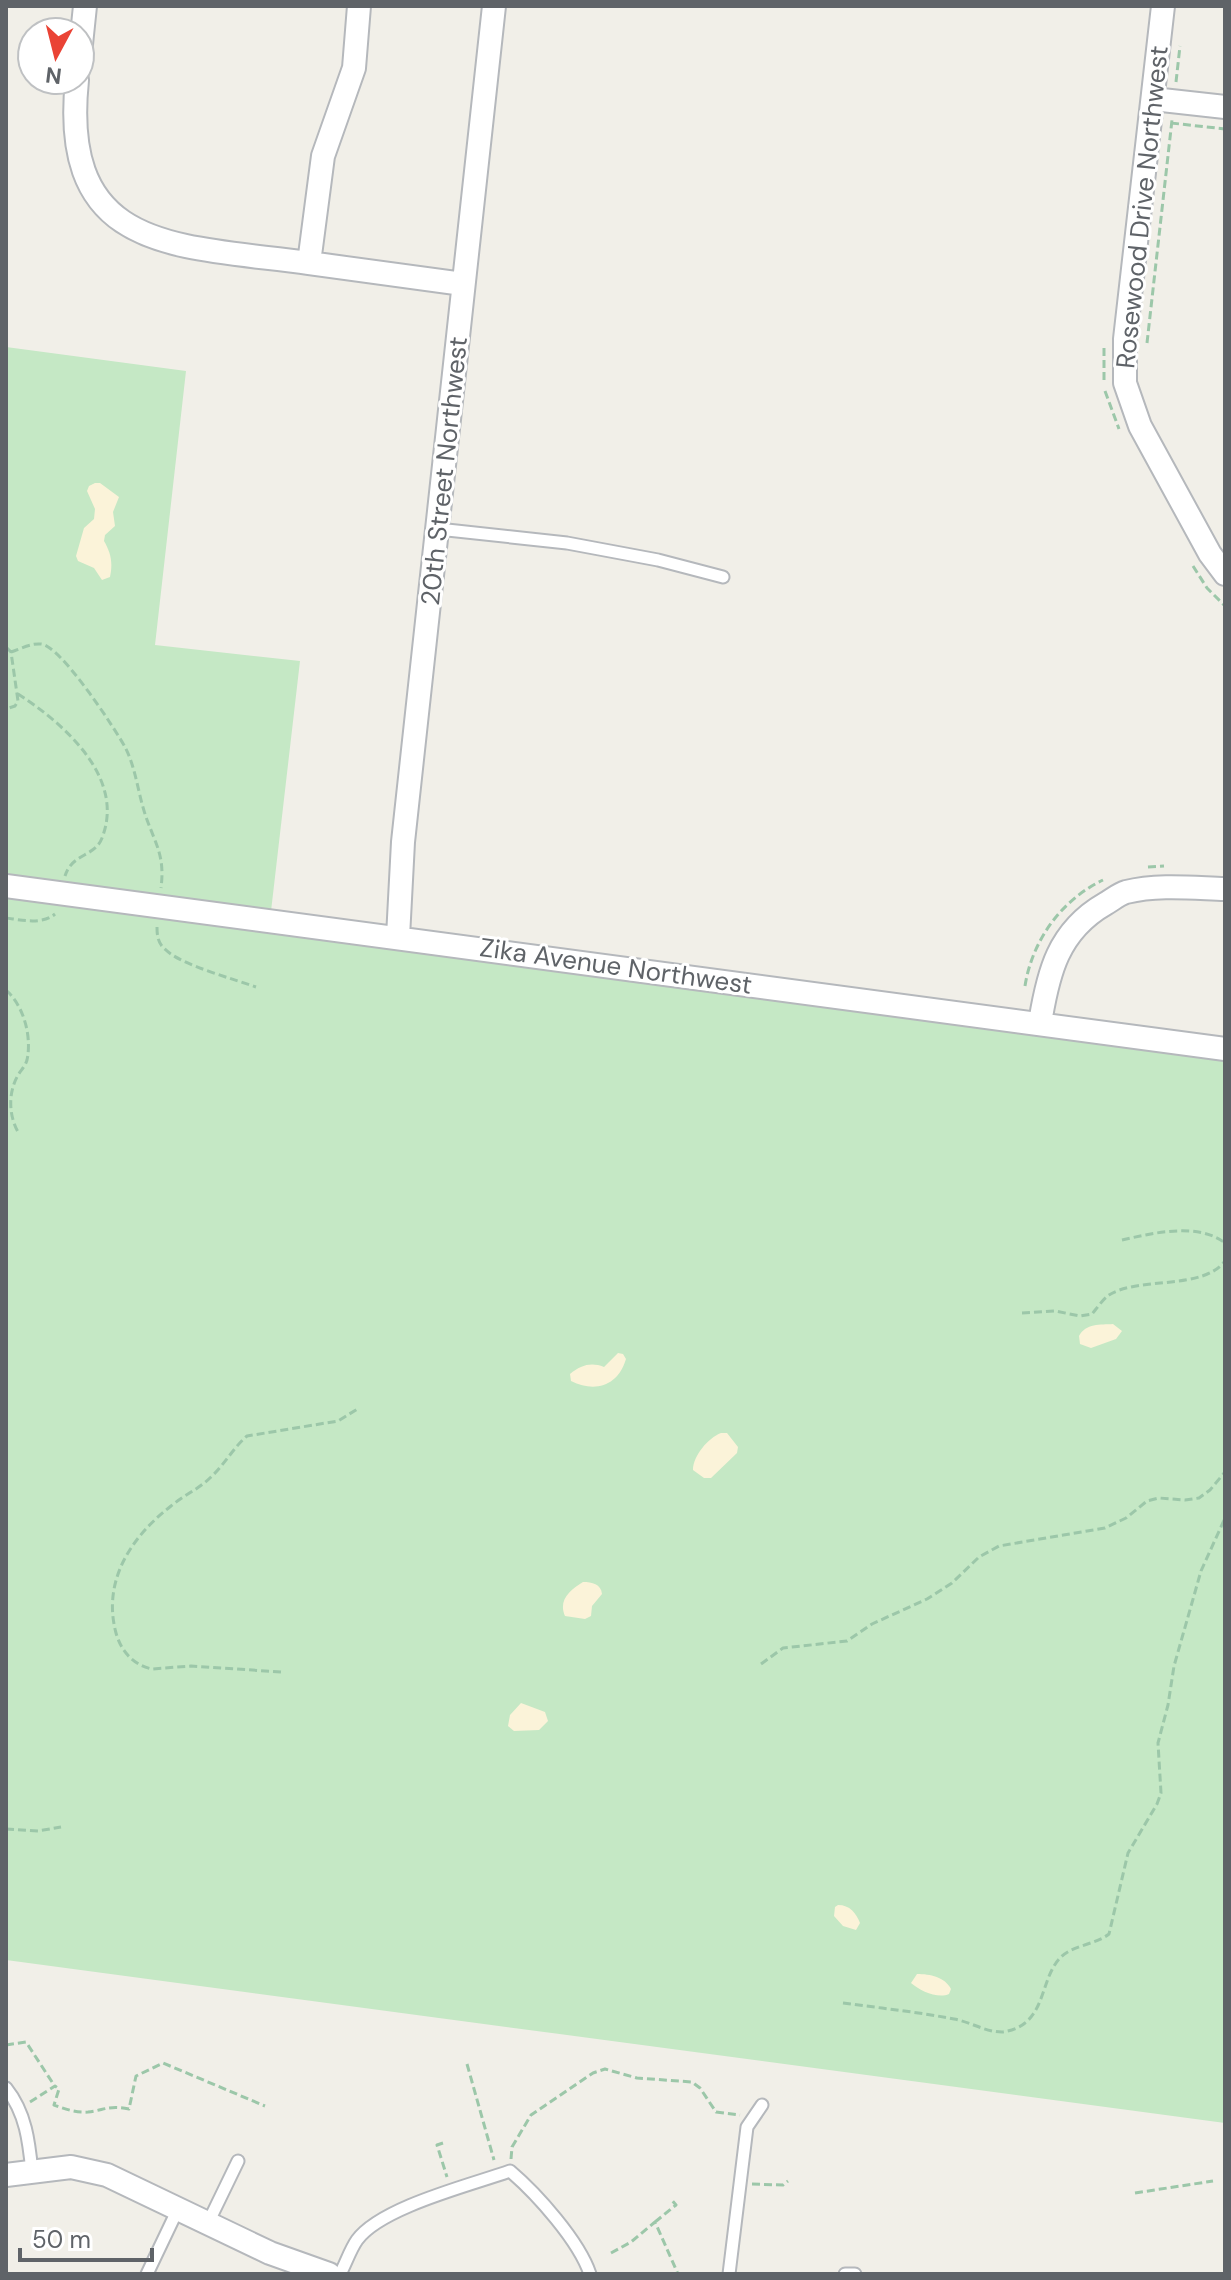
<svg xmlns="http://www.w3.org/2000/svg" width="1231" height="2280" font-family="'DM Sans',sans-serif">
<rect width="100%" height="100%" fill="#f1efe8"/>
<!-- green -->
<path fill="#c5e8c5" d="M 6,347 L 186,371 L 155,645 L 300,661 L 270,920 L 1225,1049 L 1225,2123 L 6,1960 Z"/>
<!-- sand -->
<path fill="#fbf3d9" d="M 95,483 L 100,483 L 119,497 L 113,512 L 115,526 L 105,535 L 104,541 C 111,553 113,563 110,577 L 102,580 L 94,568 L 78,561 L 76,556 L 84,528 L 94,519 L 95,509 L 87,491 L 89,486 Z
M 1113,1324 L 1122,1331 L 1116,1339 L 1091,1348 L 1080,1344 L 1079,1336 C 1086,1323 1100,1325 1113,1324 Z
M 618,1353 L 623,1354 L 626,1359 C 618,1386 595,1393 571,1381 L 570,1374 C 581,1365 591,1362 604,1367 Z
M 721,1433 L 727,1433 L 738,1447 L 737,1453 L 711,1478 L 704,1478 L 693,1470 C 693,1456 708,1438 721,1433 Z
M 583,1582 C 592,1582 601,1584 602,1594 L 592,1606 L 591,1616 L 585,1619 L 565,1616 C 558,1600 570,1590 583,1582 Z
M 521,1703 L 545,1712 L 548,1721 L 539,1730 L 514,1731 L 508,1726 L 510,1715 Z
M 838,1905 C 850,1905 856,1913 860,1923 L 856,1930 L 843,1926 L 834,1916 L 835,1907 Z
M 917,1974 C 930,1974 945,1977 951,1989 L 949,1994 C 938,1999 920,1991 911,1983 Z"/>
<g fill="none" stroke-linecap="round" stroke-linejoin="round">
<!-- service casing -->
<g stroke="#b5b8bc" stroke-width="15">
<path id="service" d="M 438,529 L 567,543 L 658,560 L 723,577
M 6,2088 C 26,2113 29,2142 32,2172
M 208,2223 L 238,2161
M 147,2274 L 178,2209
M 340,2274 C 346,2263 350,2250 357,2240 C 381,2207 471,2185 510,2171 C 537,2194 579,2241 590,2274
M 729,2274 L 747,2127 L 762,2105
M 845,2274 L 855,2274"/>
</g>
<!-- minor casing -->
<g stroke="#b5b8bc" stroke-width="26">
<path id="minor" d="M 1163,6 L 1125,339 L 1125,383 L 1140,426 L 1210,554 L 1225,574
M 80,54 L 85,6
M 77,80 C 59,254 178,245 309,263 L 323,156 L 354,68 L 359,6
M 1153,99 L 1225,107
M 309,263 L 463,284
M 6,886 L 1225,1049
M 398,937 L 403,842 L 494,6
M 1040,1023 C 1048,973 1058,931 1105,904 C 1112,900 1119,894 1126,892 C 1158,884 1193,888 1225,889
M 6,2175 L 71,2167 L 107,2175 L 270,2253 L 329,2274"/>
</g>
<!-- path -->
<path stroke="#9cc7a9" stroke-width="3" stroke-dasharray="8 4" stroke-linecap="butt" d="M 1176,82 L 1180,46
M 1171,123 L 1225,129
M 1147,343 L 1172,120
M 1104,380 L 1104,348
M 1105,391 L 1119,429
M 1193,566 L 1207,588 L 1225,606
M 6,647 L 11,652 L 18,701 L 15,706 L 6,709
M 11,652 C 20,649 31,643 41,644 C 60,645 114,727 125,747 C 136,768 138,794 146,817 C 156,845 165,856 161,888
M 18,694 C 63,723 126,777 102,838 C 95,857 72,853 65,876
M 1148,867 L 1164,866
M 6,918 C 22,920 42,925 55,914
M 157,927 C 157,936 158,944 166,950 C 181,965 234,979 256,987
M 1025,986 C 1032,941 1061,900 1103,880
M 6,990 C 24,1006 32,1037 27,1060 C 25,1067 20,1071 17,1077 C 8,1094 9,1116 18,1132
M 1122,1240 C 1153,1233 1198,1222 1225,1243
M 1022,1313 L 1055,1311 L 1080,1316 L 1092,1314 C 1097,1308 1103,1299 1109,1295 C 1139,1276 1202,1291 1225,1261
M 761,1664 L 783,1648 L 847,1641 L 872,1624 L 927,1599 L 952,1583 L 979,1557 L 999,1546 L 1105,1528 L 1126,1518 L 1147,1501 L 1159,1498 L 1185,1500 L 1199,1498 L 1210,1490 L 1225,1472
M 281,1672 L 191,1666 L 152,1669 C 133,1665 121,1651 116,1633 C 102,1581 131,1537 171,1506 C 184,1495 199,1489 211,1477 C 225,1464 233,1448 247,1436 L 338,1421 L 359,1408
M 6,1708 L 6,1707
M 6,1829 L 38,1831 L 61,1827
M 843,2003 C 880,2008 918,2012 954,2019 C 971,2022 985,2032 1002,2032 C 1010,2031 1019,2028 1025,2023 C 1045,2007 1043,1976 1060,1958 C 1072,1945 1095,1945 1109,1934 L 1128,1853 L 1157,1804 L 1161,1793 L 1158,1743 L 1168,1705 L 1174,1666 L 1201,1571 L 1225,1518
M 6,2045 L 26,2042 L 54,2085
M 467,2064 L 494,2160
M 30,2102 L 55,2086 L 59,2089 L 54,2105 C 65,2109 76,2113 88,2112 C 105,2110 109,2105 129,2109 L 136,2076 L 163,2063 L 265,2106
M 443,2143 L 437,2145 L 447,2177
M 511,2159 L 512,2147 L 531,2115 L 593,2073 L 605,2069 L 637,2078 L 692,2082 L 700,2088 L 716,2112 L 740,2115
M 752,2184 L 783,2185 L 788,2181
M 1135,2193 L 1213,2181
M 655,2222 L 676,2205 L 671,2199
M 611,2253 L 631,2242 L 655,2222 L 678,2274"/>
<!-- service -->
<use href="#service" stroke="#fff" stroke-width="11"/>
<!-- minor -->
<use href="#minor" stroke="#fff" stroke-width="22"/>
</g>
<g text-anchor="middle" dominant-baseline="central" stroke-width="6" stroke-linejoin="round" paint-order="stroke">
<!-- street labels -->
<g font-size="26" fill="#5f6368" stroke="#fff">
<text transform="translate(1142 207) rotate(-84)">Rosewood Drive Northwest</text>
<text transform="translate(444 471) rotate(-84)">20th Street Northwest</text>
<text transform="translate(616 966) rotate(8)">Zika Avenue Northwest</text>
</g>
</g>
<!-- border -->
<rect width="1231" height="2280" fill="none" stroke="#5f6368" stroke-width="16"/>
<!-- north arrow -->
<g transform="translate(56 56) rotate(187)"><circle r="38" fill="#ffffff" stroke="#bfc1c3" stroke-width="2"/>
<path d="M0-6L14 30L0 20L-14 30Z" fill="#ea4335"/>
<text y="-12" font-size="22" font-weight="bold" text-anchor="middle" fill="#5f6368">N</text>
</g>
<!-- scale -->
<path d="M20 2248v12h132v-12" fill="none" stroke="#5f6368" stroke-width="4"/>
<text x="32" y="2248" font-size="24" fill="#5f6368" stroke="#ffffff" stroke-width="6" paint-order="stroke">50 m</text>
</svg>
